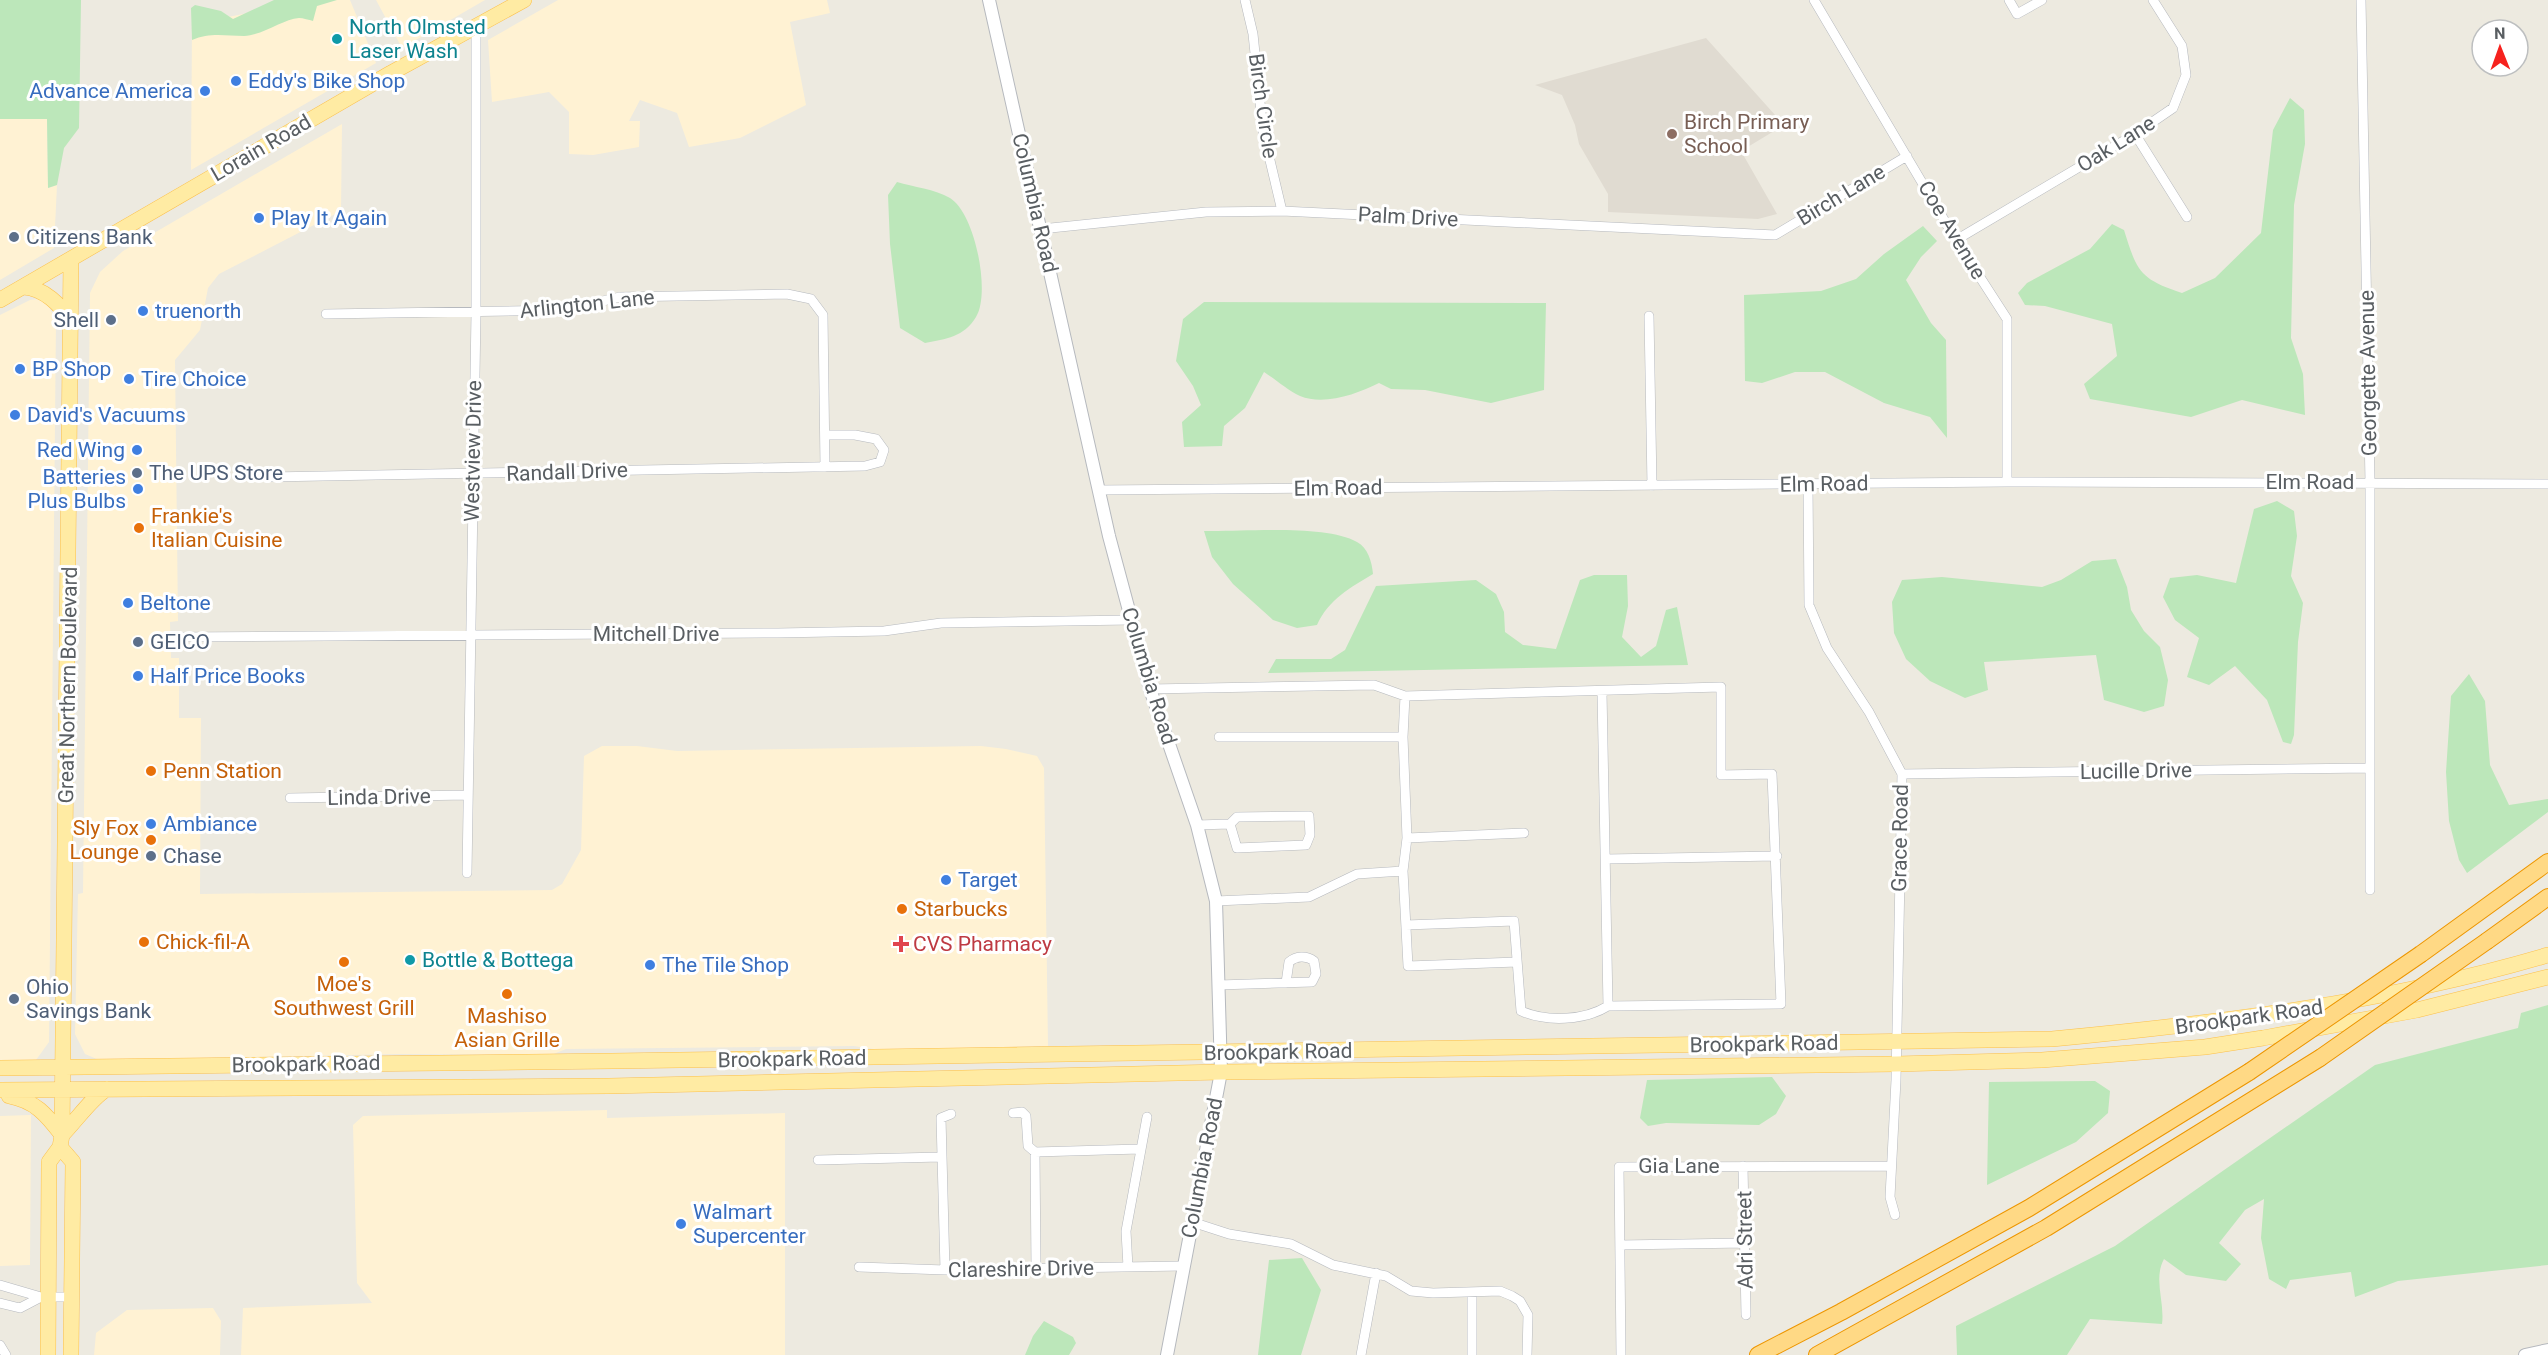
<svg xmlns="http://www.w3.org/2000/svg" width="2548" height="1355" font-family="Roboto,sans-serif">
<rect width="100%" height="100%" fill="#edeae0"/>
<!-- commercial -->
<path fill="#fff2d3" d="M 314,0 L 350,0 L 376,63 L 191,170 L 192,24 Z
M 376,0 L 485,0 L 402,48 Z
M 558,0 L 827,0 L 830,13 L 790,22 L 806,105 L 740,138 L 689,147 L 677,113 L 640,100 L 629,121 L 640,121 L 639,147 L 593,155 L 569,154 L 569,112 L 549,92 L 492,102 L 488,40 Z
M 0,119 L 47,119 L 48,188 L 57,185 L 54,248 L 0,280 Z
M 342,124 L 341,211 L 219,274 L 208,288 L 200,330 L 175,360 L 178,621 L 170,622 L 171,658 L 179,658 L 179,718 L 201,718 L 200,894 L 552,890 L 562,884 L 581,850 L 584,756 L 602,746 L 637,746 L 677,751 L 981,746 L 1006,749 L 1037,756 L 1044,768 L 1048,1046 L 880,1050 L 854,1046 L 566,1049 L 551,1055 L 398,1054 L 99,1060 L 85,1054 L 75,1034 L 78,894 L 83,893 L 90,293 L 100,272 L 123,251 Z
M 39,299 L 46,302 L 56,320 L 49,1042 L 36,1060 L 0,1063 L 0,315 L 30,300 Z
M 607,1110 L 607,1118 L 785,1113 L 785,1355 L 241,1355 L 243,1308 L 372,1303 L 357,1283 L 353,1125 L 363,1116 Z
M 31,1115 L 30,1265 L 0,1266 L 0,1116 Z
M 213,1308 L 221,1321 L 220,1355 L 94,1355 L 96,1333 L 127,1310 Z"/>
<!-- education -->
<path fill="#e0dbd1" d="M 1706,38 L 1784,125 L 1741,151 L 1777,214 L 1758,219 L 1608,212 L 1608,194 L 1579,144 L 1575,125 L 1562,95 L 1535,85 Z"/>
<!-- green -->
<path fill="#bce7ba" d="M 0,0 L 81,0 L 79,128 L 64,148 L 57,185 L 48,188 L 47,119 L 0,119 Z
M 274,0 L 337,0 L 317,6 L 313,21 C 309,20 303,18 299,18 C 283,19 264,35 244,36 C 226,36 210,32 192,40 L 191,8 L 195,5 L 221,11 L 233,19 Z
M 2290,98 L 2304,110 L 2305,144 L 2294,205 L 2291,338 L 2303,374 L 2305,415 L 2242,400 L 2191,417 L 2090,399 L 2084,384 L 2117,356 L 2112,324 L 2045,306 L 2025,305 L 2018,293 L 2027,283 L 2090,249 L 2112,224 L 2124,230 C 2137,272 2140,279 2182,293 L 2215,278 L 2261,233 L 2273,130 Z
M 897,182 C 913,187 935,189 950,198 C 975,213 991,293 976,317 C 964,337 946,339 925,343 L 900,328 L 890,244 L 888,195 Z
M 1923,226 L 1937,241 L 1921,257 L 1906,280 L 1931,323 L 1946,340 L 1947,438 L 1930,417 L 1884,403 L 1825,372 L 1795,372 L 1762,383 L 1745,381 L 1744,295 L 1821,291 L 1856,279 L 1884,254 Z
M 1204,302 L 1546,303 L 1544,390 L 1491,403 L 1425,390 L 1391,389 L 1379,383 C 1357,394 1324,406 1300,396 C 1287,390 1275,379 1264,372 L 1245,408 L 1224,426 L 1222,446 L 1184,447 L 1182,422 L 1201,405 L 1193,386 L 1176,361 L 1183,319 Z
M 2277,501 L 2294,511 L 2297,536 L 2291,576 L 2303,603 L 2298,642 L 2294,735 L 2291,744 L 2283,742 L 2267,700 L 2235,666 L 2209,685 L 2187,677 L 2199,638 L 2175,620 L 2163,597 L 2170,578 L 2197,575 L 2236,583 L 2254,509 Z
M 1204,531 C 1243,532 1325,524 1357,542 C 1368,548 1372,562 1373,574 C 1351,587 1328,600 1317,625 L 1297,628 L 1273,620 L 1233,584 L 1212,557 Z
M 2116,559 L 2127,587 L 2131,610 L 2144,631 L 2160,647 L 2168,680 L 2164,706 L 2144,712 L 2104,700 L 2096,655 L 1984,662 L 1988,690 L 1965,698 L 1930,681 L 1906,659 L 1894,633 L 1892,602 L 1902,580 L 1942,577 L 2042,587 L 2061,580 L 2092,561 Z
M 1594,575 L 1627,575 L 1628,606 L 1622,637 L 1641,657 L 1656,646 L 1666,610 L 1677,607 L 1688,665 L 1268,673 L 1276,659 L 1331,659 L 1345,650 L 1376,586 L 1476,580 L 1496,594 L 1504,612 L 1505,632 L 1523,645 L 1556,649 L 1580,580 Z
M 2469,674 L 2485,701 L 2490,765 L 2509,805 L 2548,799 L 2548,812 L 2467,873 L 2459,860 L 2449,821 L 2446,772 L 2451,696 Z
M 2548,1005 L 2548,1265 L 2398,1281 L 2355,1297 L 2351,1272 L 2290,1280 L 2286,1289 L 2269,1279 L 2261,1238 L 2264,1199 L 2245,1210 L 2219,1243 L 2241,1264 L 2226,1281 L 2186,1275 L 2164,1259 C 2153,1279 2165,1302 2162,1324 L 2090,1319 L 2067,1355 L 1957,1355 L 1956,1326 L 2115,1246 L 2375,1065 L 2518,1028 L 2521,1013 Z
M 1772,1077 L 1786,1096 L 1776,1114 L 1759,1125 L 1666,1123 L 1648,1126 L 1640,1118 L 1647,1080 Z
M 2095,1081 L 2110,1091 L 2108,1113 L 2076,1142 L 1987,1185 L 1989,1082 Z
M 1302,1258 L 1321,1290 L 1301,1355 L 1258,1355 L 1269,1260 Z
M 1044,1321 L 1073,1337 L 1076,1343 L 1069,1355 L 1025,1355 L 1033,1336 Z"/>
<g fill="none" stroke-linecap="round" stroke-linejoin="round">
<!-- minor casing -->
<g stroke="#b6b9be" stroke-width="10">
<path id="minor" d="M 1245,0 L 1253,34 L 1263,131 L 1282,211
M 1814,0 L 1956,240 L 2007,319 L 2007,482
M 2009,0 L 2017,14 L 2042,0
M 2361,0 L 2370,482 L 2370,890
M 2135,134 L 2187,217
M 1041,229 L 1206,212 L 1282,211 L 1775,235 L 1907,156
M 1956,240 L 2135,134 L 2173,108 L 2186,75 L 2182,46 L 2153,0
M 326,314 L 564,310 L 620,297 L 787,294 L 811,299 L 823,315 L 825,467
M 1649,316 L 1652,486
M 270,477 L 865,466 L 880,462 L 884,450 L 876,439 L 855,435 L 825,435
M 1808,484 L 1809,605 L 1827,648 L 1869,712 L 1902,774 L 1896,1080 L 1890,1197 L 1895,1215
M 1099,490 L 2007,482 L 2548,484
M 180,637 L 778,633 L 884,631 L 941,623 L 1131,620
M 1150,689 L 1374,685 L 1405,696 L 1721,687 L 1721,775 L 1772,774 L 1781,1004 L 1608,1006 C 1584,1021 1546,1022 1521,1011 L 1514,921 L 1406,925
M 1602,692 L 1608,1006
M 1405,696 L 1403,737 L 1407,838 L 1403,871 L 1408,966 L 1517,962
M 1219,737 L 1403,737
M 1902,774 L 2370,768
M 290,798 L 468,795
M 1197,825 L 1230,824 L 1237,817 L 1309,816 L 1310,835 L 1306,845 L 1237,848 L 1230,824
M 1407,838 L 1524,833
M 1606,859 L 1777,856
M 467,873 L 476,313 L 476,28
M 1216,901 L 1309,897 L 1357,874 L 1403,871
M 1219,985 L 1312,982 L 1316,974 L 1314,961 C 1306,955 1296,956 1289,962 L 1286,983
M 1013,1113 L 1022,1112 L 1026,1116 L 1028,1146 L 1035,1152
M 818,1160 L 941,1157
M 1743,1166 L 1746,1315
M 1192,1222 L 1229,1234 L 1291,1244 L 1333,1265 L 1386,1276 L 1411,1291 L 1433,1293 L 1500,1291 L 1512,1296 L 1520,1301 L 1528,1315 L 1527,1355
M 1620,1245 L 1745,1243
M 859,1267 L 945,1270 L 1183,1266
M 1128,1267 L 1126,1231 L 1147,1117
M 1036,1269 L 1035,1152 L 1140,1149
M 945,1270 L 941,1118 L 951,1114
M 0,1285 L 41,1297 L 70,1297
M 0,1303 L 20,1308 L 41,1297
M 0,1345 L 6,1355
M 1361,1355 L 1376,1273
M 1472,1355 L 1472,1292
M 1621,1355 L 1619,1167 L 1891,1166"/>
</g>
<!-- tertiary casing -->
<g stroke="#b6b9be" stroke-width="14">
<path id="tertiary" d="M 989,0 L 1109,536 L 1150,689 L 1197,825 L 1216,901 L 1221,1072 L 1167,1355
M 2525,1355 L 2548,1350"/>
</g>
<!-- primary casing -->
<g stroke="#fcc04b" stroke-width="16">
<path id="primary" d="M 23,287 C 44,288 61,305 71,322
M 0,300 L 391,73 L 524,0
M 0,1068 L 612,1061 L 2052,1039 C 2219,1023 2386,1003 2548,955
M 0,1090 L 609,1086 L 1221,1072 L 1896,1064 L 2042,1060 L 2205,1047 L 2263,1038 L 2417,1010 L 2548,977
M 9,1096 C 35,1101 46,1114 62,1135
M 62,1135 C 75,1122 93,1096 107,1089
M 60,1147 L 73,1162 L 71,1355
M 48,1355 L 49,1162 L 60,1147 L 62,1135 L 71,259"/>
</g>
<!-- motorway casing -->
<g stroke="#ed9600" stroke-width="18">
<path id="motorway" d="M 2487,941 L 2548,897
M 2421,954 L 2548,862
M 1758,1355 L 1841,1312 L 2029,1208 L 2249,1072
M 1817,1355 L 2046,1228 L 2320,1058"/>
</g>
<!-- minor -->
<use href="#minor" stroke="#fff" stroke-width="9"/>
<!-- tertiary -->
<use href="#tertiary" stroke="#fff" stroke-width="12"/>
<!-- primary -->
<use href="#primary" stroke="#ffeba3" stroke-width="15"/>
<!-- motorway -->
<use href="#motorway" stroke="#ffd985" stroke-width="16"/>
<!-- motorway-bridge casing -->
<g stroke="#ed9600" stroke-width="18" stroke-linecap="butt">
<path id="motorway-bridge" d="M 2320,1058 L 2487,941
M 2249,1072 L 2421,954"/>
</g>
<!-- motorway-bridge -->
<use href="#motorway-bridge" stroke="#ffd985" stroke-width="16"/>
</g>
<!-- markers -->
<g fill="#0f9aa8" stroke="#fff" stroke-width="2">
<circle cx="337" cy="39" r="6"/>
<circle cx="410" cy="960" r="6"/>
</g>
<g fill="#3f7fe0" stroke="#fff" stroke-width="2">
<circle cx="236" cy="81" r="6"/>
<circle cx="205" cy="91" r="6"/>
<circle cx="259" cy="218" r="6"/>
<circle cx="143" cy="311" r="6"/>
<circle cx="20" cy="369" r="6"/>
<circle cx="129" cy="379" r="6"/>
<circle cx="15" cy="415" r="6"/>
<circle cx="137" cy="450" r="6"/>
<circle cx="138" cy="489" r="6"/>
<circle cx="128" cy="603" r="6"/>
<circle cx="138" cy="676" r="6"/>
<circle cx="151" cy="824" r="6"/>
<circle cx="946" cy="880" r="6"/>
<circle cx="650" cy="965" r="6"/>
<circle cx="681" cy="1224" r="6"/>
</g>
<circle fill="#8d6e63" stroke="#fff" stroke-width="2" cx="1672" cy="134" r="6"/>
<g fill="#5c6f8a" stroke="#fff" stroke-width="2">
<circle cx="14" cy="237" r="6"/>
<circle cx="111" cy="320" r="6"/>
<circle cx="137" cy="473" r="6"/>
<circle cx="138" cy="642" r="6"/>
<circle cx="151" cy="856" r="6"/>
<circle cx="14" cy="999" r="6"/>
</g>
<g fill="#e8710a" stroke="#fff" stroke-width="2">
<circle cx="139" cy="528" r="6"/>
<circle cx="151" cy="771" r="6"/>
<circle cx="151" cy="840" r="6"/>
<circle cx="902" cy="909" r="6"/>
<circle cx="144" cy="942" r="6"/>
<circle cx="344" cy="962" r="6"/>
<circle cx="507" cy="994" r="6"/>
</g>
<path fill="#e0444e" stroke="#fff" stroke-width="2" d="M898 935h6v6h6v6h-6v6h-6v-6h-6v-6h6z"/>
<g text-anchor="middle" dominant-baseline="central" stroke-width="6" stroke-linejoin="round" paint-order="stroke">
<!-- culture labels -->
<g font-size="21" fill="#0d838f" stroke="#fff" text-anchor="start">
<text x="349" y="27">North Olmsted<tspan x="349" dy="24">Laser Wash</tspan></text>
<text x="422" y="960">Bottle &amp; Bottega</text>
</g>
<!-- shop labels -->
<g font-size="21" fill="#366cbe" stroke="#fff" text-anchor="start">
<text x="248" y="81">Eddy's Bike Shop</text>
<text x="193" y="91" text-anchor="end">Advance America</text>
<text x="271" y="218">Play It Again</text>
<text x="155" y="311">truenorth</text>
<text x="32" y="369">BP Shop</text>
<text x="141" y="379">Tire Choice</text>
<text x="27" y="415">David's Vacuums</text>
<text x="125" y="450" text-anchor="end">Red Wing</text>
<text x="126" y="477" text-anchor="end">Batteries<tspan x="126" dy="24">Plus Bulbs</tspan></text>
<text x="140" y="603">Beltone</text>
<text x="150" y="676">Half Price Books</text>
<text x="163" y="824">Ambiance</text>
<text x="958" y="880">Target</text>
<text x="662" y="965">The Tile Shop</text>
<text x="693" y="1212">Walmart<tspan x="693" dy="24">Supercenter</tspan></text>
</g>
<!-- street labels -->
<g font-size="21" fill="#595e62" stroke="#fff">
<text transform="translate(1263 106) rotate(82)">Birch Circle</text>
<text transform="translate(2116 144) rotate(-32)">Oak Lane</text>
<text transform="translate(261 148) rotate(-30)">Lorain Road</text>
<text transform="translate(1841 195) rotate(-31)">Birch Lane</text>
<text transform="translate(1035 203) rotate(77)">Columbia Road</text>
<text transform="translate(1408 217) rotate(3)">Palm Drive</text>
<text transform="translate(1952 230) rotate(59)">Coe Avenue</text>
<text transform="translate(587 304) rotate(-6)">Arlington Lane</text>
<text transform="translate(2368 373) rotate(-91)">Georgette Avenue</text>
<text transform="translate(473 451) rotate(-89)">Westview Drive</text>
<text transform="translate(567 472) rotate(-2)">Randall Drive</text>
<text x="2310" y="482">Elm Road</text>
<text transform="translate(1824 484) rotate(-1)">Elm Road</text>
<text transform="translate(1338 488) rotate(-1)">Elm Road</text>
<text x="656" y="634">Mitchell Drive</text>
<text transform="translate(1149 676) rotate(73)">Columbia Road</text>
<text transform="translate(68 685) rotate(-89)">Great Northern Boulevard</text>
<text transform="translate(2136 771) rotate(-1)">Lucille Drive</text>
<text transform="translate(379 797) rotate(-1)">Linda Drive</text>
<text transform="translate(1900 838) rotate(-89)">Grace Road</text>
<text transform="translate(2249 1017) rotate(-8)">Brookpark Road</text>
<text transform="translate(1764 1044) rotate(-1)">Brookpark Road</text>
<text transform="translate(1278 1052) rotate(-1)">Brookpark Road</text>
<text transform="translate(792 1059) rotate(-1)">Brookpark Road</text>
<text transform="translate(306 1064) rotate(-1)">Brookpark Road</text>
<text x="1679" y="1166">Gia Lane</text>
<text transform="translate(1202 1168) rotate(-79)">Columbia Road</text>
<text transform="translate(1745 1240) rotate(-91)">Adri Street</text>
<text transform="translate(1021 1269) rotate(-1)">Clareshire Drive</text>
</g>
<!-- education labels -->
<g font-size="21" fill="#785e54" stroke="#fff" text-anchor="start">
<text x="1684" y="122">Birch Primary<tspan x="1684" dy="24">School</tspan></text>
</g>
<!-- service labels -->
<g font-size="21" fill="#4e5e75" stroke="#fff" text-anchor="start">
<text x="26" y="237">Citizens Bank</text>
<text x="99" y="320" text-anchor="end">Shell</text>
<text x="149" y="473">The UPS Store</text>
<text x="150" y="642">GEICO</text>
<text x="163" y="856">Chase</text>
<text x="26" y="987">Ohio<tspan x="26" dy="24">Savings Bank</tspan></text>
</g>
<!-- food labels -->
<g font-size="21" fill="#c56008" stroke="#fff" text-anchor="start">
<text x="151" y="516">Frankie's<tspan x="151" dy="24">Italian Cuisine</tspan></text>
<text x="163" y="771">Penn Station</text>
<text x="139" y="828" text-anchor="end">Sly Fox<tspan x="139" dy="24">Lounge</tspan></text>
<text x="914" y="909">Starbucks</text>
<text x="156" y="942">Chick-fil-A</text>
<text x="344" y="984" text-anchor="middle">Moe's<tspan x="344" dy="24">Southwest Grill</tspan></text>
<text x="507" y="1016" text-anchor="middle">Mashiso<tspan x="507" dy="24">Asian Grille</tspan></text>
</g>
<!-- health labels -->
<g font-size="21" fill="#be3a42" stroke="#fff" text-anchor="start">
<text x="913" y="944">CVS Pharmacy</text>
</g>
</g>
<!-- north arrow -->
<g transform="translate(2500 48) rotate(359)"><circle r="28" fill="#ffffff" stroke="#bdbfc0" stroke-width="1.5"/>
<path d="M0-4.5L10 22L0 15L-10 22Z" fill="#f6221e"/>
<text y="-9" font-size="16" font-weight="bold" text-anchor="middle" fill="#595e62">N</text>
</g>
</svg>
